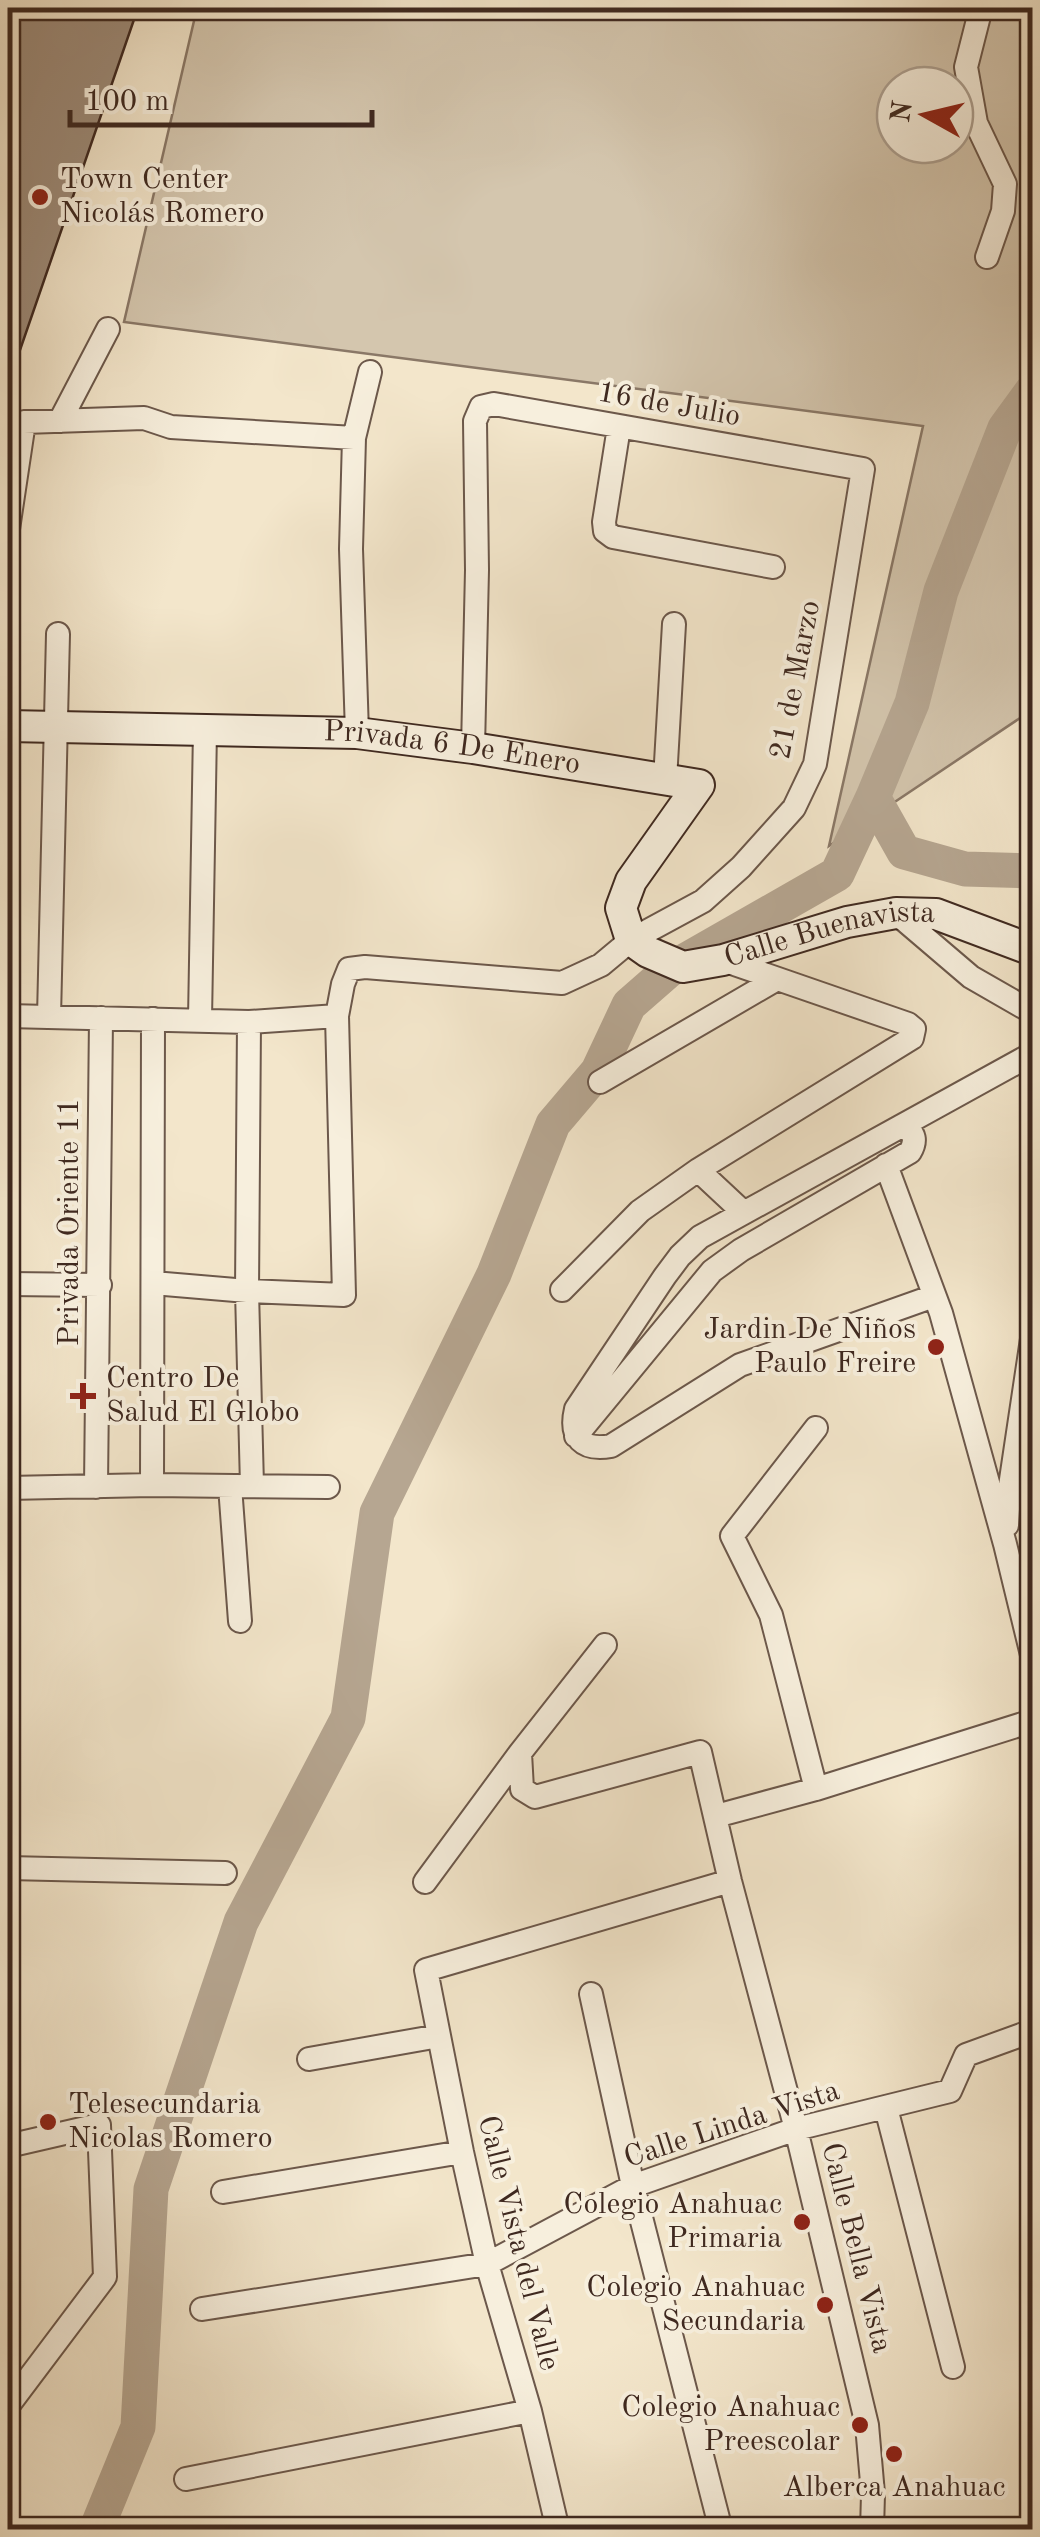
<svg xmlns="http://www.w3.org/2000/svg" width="1040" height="2537" font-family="'Old Standard TT',serif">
<rect width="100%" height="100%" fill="#f3e6cb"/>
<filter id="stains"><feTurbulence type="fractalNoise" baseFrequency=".002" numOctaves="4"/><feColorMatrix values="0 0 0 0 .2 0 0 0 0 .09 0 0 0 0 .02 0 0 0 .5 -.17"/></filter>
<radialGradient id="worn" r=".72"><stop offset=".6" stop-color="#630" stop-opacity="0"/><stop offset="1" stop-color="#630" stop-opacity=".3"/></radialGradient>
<!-- green -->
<path fill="#d4c6ae" stroke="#8a7867" stroke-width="2.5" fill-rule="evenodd" d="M 197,8 L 1032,8 L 1032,710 L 829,846 L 923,426 L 124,322 ZM 895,85 L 955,85 L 955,145 L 895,145 Z"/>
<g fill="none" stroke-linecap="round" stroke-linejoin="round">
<!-- river -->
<path stroke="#b6a691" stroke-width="35" d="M 1032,391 L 1005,428 L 941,591 L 912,703 L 873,797 L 904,852 L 965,869 L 1032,871
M 96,2530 L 138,2427 L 151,2189 L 241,1922 L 348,1718 L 377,1513 L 494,1274 L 553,1124 L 598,1071 L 629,1005 L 669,970 L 837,874 L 873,797"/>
</g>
<!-- building -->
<path fill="#9d8b79" stroke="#3f2920" stroke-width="2.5" d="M 8,8 L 138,8 L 10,379 L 8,379 Z"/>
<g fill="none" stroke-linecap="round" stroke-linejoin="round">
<!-- street casing -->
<g stroke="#6c584b" stroke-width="26">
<path id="street" d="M 981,8 L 966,67 L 976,123 L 1005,184 L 1003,211 L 987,257
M 60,421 L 108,329
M 619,427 L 604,522 L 605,531 L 613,537 L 773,567
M 8,529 L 24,422 L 144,418 L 171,427 L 354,438
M 357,733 L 351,549 L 354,438 L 370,372
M 665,780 L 674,624
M 896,913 L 971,977 L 1032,1012
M 8,1016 L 249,1022 L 337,1016
M 49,1017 L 58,634
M 200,1020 L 205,730
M 249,1022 L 247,1291 L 252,1486
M 600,1082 L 777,979
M 886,1165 L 941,1313 L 1005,1544 L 1032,1655
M 698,1170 L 743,1212
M 153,1283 L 247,1291 L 344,1295 L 337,1016 L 343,984 L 349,969 L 365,967 L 562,983 L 601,965 L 631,940 L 703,901 L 741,867 L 794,808 L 815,764 L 863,469 L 494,404 L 481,407 L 475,421 L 477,570 L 473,748
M 8,1284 L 100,1285
M 562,1290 L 640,1211 L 698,1170 L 912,1038 L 914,1029 L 908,1024 L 723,960
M 934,1296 L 740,1365 L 611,1446 C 583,1451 569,1438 576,1409 L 665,1276 L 680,1256 L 700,1237 L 1032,1054
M 576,1436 L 712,1271 L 741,1250 L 910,1152 C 917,1140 914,1135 906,1124
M 152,1485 L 153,1019
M 230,1486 L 240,1621
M 96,1487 L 101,1018
M 8,1488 L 152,1485 L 328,1487
M 1007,1525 L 1009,1493 L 1032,1339
M 520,1753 L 522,1789 L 535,1797 L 700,1752 L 730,1881 L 796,2129 L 867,2425 L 873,2494 L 872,2530
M 816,1789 L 771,1615 L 732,1536 L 816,1428
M 716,1816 L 816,1789 L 1032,1721
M 8,1868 L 225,1873
M 425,1882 L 520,1753 L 605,1645
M 591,1994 L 633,2186 L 721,2530
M 309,2059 L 439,2036
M 886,2108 L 953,2367
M 8,2146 L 99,2125 L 105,2277 L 8,2406
M 223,2192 L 462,2152
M 202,2309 L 487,2264 L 633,2186 L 796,2129 L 950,2091 L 966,2055 L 1032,2031
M 186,2479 L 530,2411
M 558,2530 L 530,2411 L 487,2264 L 462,2152 L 426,1970 L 730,1881"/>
</g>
<!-- secondary casing -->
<g stroke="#3f2920" stroke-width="34">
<g id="secondary">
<path id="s1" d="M 8,726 L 357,733 L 473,748 L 699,785 L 631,881 L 621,908 L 631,940 L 648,952 L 683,967 L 723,960 L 847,922 L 896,913 L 936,914 L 1032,950"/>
</g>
</g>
<!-- street -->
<use href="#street" stroke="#f7efdd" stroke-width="22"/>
<!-- secondary -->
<use href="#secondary" stroke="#f7efdd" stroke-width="30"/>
</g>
<!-- markers -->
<g fill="#8f2418" stroke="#f7efdd" stroke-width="4">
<circle cx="40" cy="197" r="10"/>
<circle cx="936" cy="1347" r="10"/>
<path d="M78 1381h10v10h10v10h-10v10h-10v-10h-10v-10h10z"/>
<circle cx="48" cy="2122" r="10"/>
<circle cx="802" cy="2222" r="10"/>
<circle cx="825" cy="2305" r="10"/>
<circle cx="860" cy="2425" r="10"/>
<circle cx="894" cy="2454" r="10"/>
</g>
<g text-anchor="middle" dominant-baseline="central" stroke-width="8" stroke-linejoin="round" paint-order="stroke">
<!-- poi labels -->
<g font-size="30" fill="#3f2920" stroke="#f7efdd" text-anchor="end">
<text x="60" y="180" text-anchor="start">Town Center<tspan x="60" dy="34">Nicolás Romero</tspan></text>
<text x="916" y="1330">Jardin De Niños<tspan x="916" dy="34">Paulo Freire</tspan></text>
<text x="106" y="1379" text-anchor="start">Centro De<tspan x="106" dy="34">Salud El Globo</tspan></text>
<text x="68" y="2105" text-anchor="start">Telesecundaria<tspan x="68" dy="34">Nicolas Romero</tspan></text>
<text x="782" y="2205">Colegio Anahuac<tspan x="782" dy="34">Primaria</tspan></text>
<text x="805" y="2288">Colegio Anahuac<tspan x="805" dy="34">Secundaria</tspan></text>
<text x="840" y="2408">Colegio Anahuac<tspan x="840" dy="34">Preescolar</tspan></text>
<text x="894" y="2488" text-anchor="middle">Alberca Anahuac</text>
</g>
<!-- street labels -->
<g font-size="30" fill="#3f2920" stroke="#f7efdd">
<text transform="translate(669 405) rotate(10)">16 de Julio</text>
<text transform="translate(796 680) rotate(-79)">21 de Marzo</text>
<text stroke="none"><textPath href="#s1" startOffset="445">Privada 6 De Enero</textPath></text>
<text stroke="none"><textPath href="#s1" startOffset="1085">Calle Buenavista</textPath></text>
<text transform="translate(70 1222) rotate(-90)">Privada Oriente 11</text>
<text transform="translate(732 2125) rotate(-18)">Calle Linda Vista</text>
<text transform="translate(518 2243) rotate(76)">Calle Vista del Valle</text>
<text transform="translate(856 2248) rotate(76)">Calle Bella Vista</text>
</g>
</g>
<!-- margin -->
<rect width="1040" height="2537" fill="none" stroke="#f3e6cb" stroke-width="40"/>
<rect x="10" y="10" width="1020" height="2517" fill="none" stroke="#3f2920" stroke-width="5"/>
<rect x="20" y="20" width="1000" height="2497" fill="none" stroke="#3f2920" stroke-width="2.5"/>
<!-- north arrow -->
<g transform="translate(925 115) rotate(278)"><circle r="48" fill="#f7efdd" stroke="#ada091" stroke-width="2.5"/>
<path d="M0-8L18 38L0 25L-18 38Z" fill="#8f2418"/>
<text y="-15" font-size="28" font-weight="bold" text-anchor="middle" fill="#3f2920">N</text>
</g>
<!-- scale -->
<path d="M70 110v15h302v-15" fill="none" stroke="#3f2920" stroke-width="5"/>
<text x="85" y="110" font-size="30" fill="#3f2920" stroke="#f7efdd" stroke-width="8" paint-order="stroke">100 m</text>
<rect width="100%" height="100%" filter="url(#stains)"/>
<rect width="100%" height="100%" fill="url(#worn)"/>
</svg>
